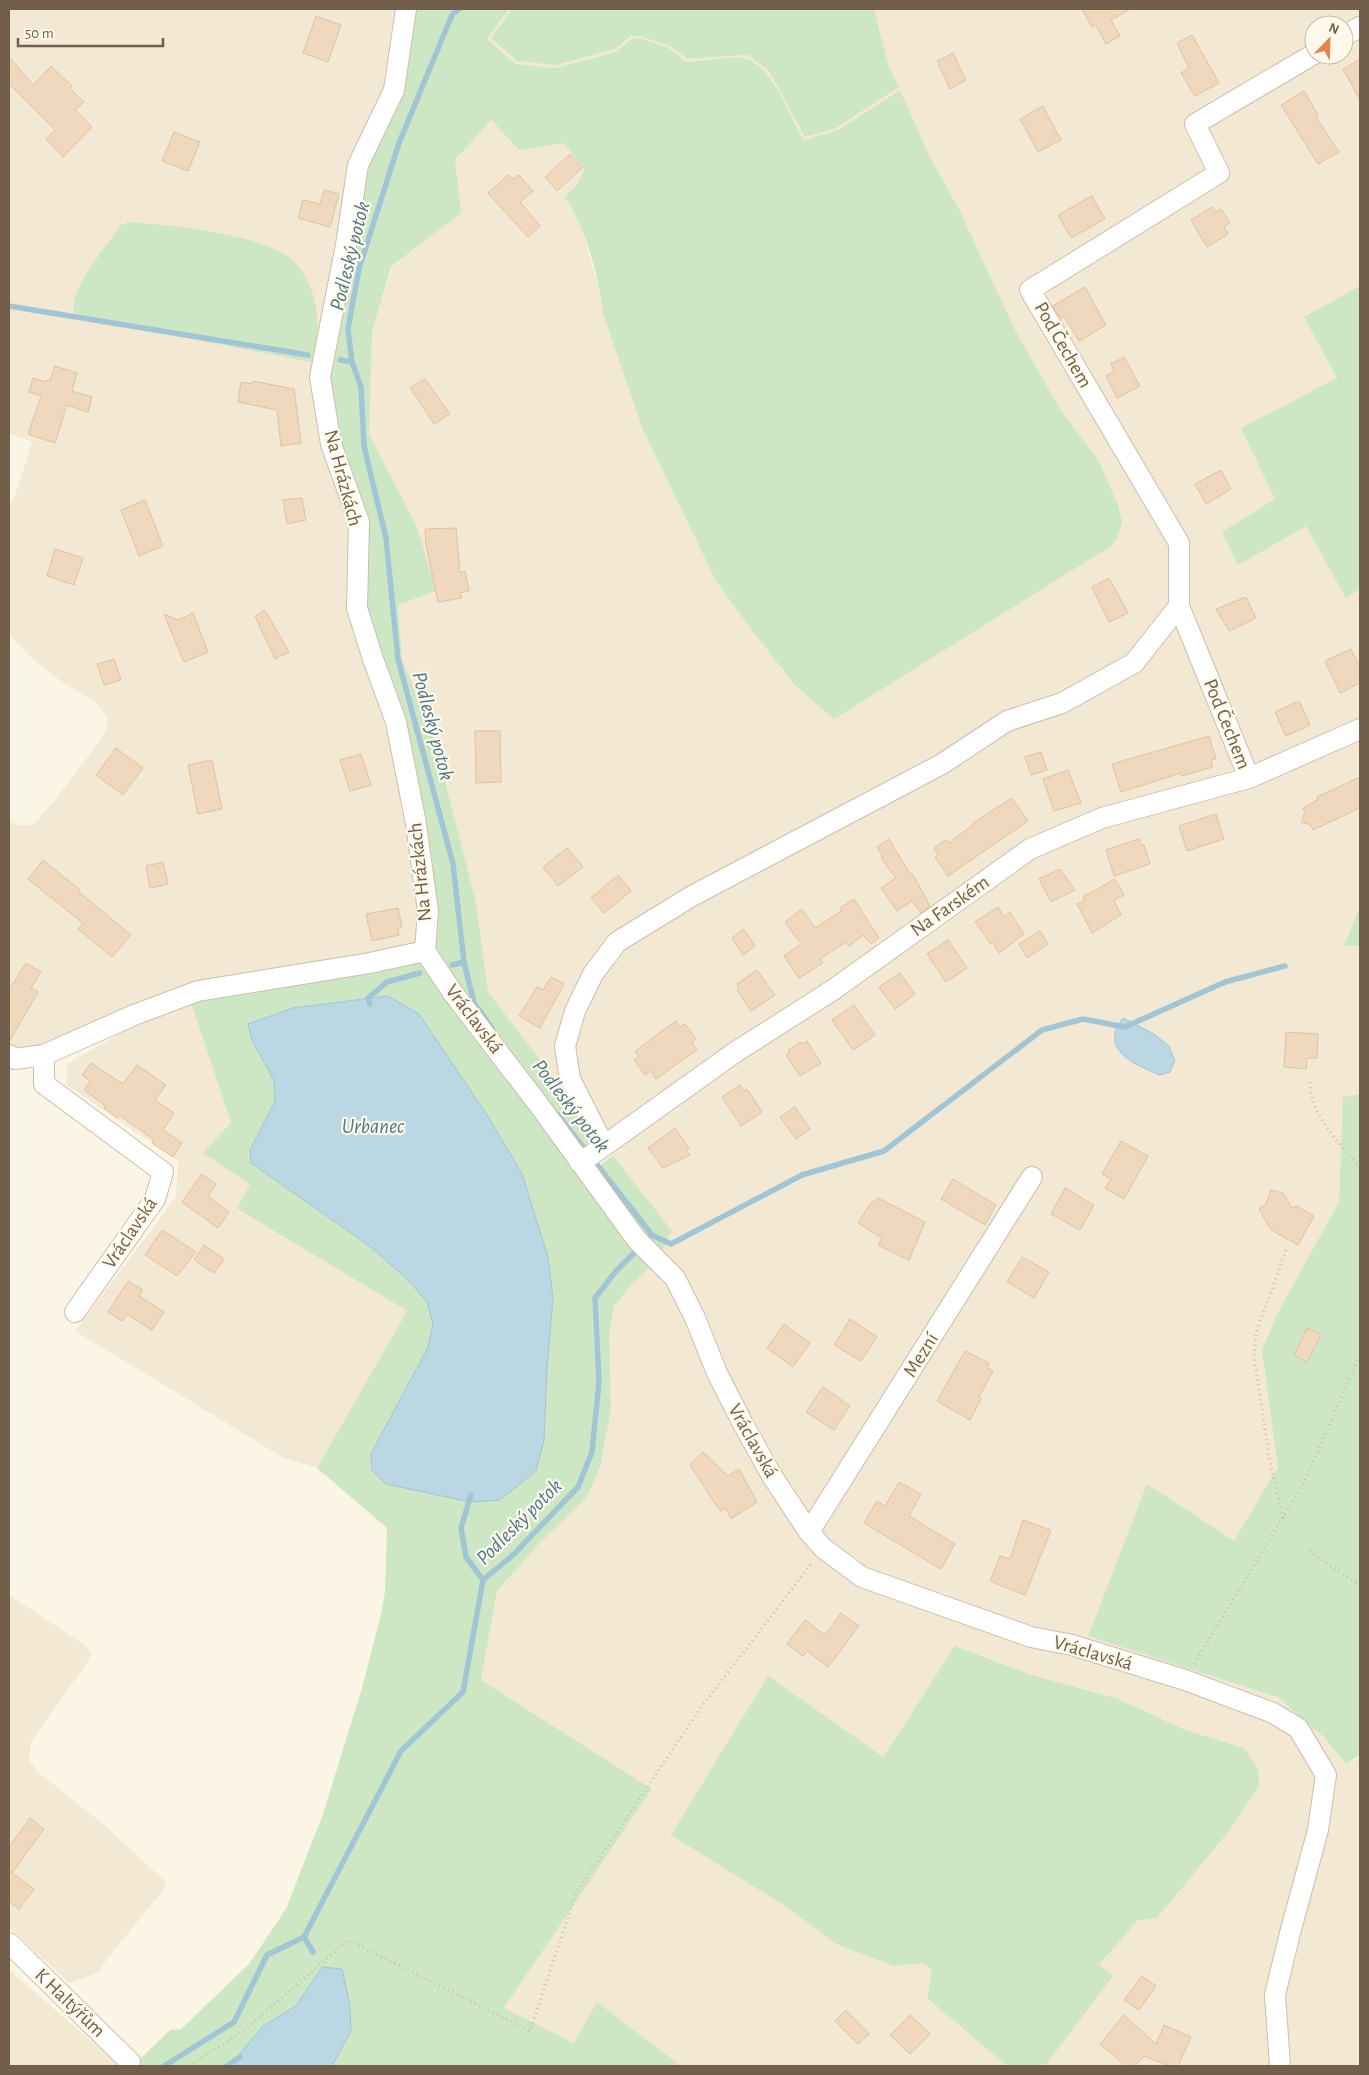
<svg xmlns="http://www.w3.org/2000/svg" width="1369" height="2075" font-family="'Alegreya Sans',sans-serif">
<rect width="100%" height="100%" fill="#fbf5e5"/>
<!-- residential -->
<path fill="#f2e8d3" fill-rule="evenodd" d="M 13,9 L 409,9 L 349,246 L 378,664 L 428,948 L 217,979 L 43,1049 L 9,1053 L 9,821 L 16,825 L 33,825 L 54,801 L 103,737 L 107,727 L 107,716 L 97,703 L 62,682 L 29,656 L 9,634 L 9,506 L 15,496 L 32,442 L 9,433 L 9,13 Z
M 509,9 L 512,9 L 491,38 L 615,49 L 631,36 L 639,36 L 670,46 L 687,59 L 748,55 L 769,71 L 778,87 L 899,87 L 889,67 L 874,9 L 1360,9 L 1360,912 L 1357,913 L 1344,946 L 1360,946 L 1360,1094 L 1343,1097 L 1339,1202 L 1277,1314 L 1262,1350 L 1279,1467 L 1234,1541 L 1147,1485 L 1088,1635 L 1277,1697 L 1324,1737 L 1346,1764 L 1360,1757 L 1360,2066 L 1045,2066 L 1113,1976 L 1099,1965 L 1138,1920 L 1244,1748 L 1185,1731 L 1119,1699 L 1032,1675 L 956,1646 L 899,1731 L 790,1909 L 836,1944 L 909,1963 L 923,1963 L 932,1970 L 927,1998 L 1007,2066 L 681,2066 L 597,2003 L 574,2043 L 504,2008 L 652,1789 L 481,1680 L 497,1591 L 537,1546 L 587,1497 L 600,1468 L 611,1410 L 609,1335 L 614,1306 L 672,1231 L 488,992 L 476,903 L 433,733 L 402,660 L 398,605 L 436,591 L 369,434 L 372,333 L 392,267 L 460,213 L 455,160 L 491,120 L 519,150 L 564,142 L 584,170 L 577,184 L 565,197 L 580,223 L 601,297 L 603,313 L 642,428 L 716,581 L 753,632 L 795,685 L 1118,505 L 1099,461 L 1060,409 L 1015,330 L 960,211 L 930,157 L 900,90 L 838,130 L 804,140 L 775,86 L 765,72 L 747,58 L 709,59 L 686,62 L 667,47 L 631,39 L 616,52 L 556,68 L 516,64 L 487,39 ZM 1314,25 L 1344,25 L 1344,55 L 1314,55 Z
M 188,994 L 251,1184 L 237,1210 L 407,1311 L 317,1468 L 284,1458 L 75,1331 L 176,1197 L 178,1161 L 67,1085 L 67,1064 Z
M 9,1595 L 86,1646 L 91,1653 L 88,1661 L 31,1742 L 29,1760 L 38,1772 L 103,1824 L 165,1881 L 164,1889 L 107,1959 L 98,1973 L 69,1983 L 9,1927 Z
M 9,1970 L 120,2066 L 9,2066 Z"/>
<!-- green -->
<path fill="#cde7c4" d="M 409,9 L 509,9 L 487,39 L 516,64 L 556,68 L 616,52 L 631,39 L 639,38 L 667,47 L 686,62 C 698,61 737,55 747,59 C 774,69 789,116 804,140 L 838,130 L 900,90 L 930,157 L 960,211 L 1015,330 L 1060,409 L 1099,461 L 1118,505 L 1122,522 L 1117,538 L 1111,546 L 834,719 L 795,685 L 753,632 L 716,581 L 642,428 L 603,313 C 598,273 586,230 565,197 L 577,184 L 584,170 L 564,143 L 519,150 L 491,120 L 455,160 L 461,213 L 391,267 L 372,333 L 369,434 L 417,527 L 436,591 L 398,605 L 402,659 L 433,733 L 476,903 L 488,992 L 582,1114 C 590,1133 594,1140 579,1156 L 428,948 L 431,908 L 361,607 L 362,520 L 324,378 L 362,166 Z
M 512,9 L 874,9 L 889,67 L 899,87 L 836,128 L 805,137 L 769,71 L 748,55 L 687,59 L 670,46 L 639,36 L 631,36 L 615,49 L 556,65 L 517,61 L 491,38 Z
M 129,222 C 169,225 272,234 297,265 C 321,294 320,329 315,363 L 145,330 L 74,313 C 69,288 107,246 121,225 Z
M 1360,286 L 1360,589 L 1346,598 L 1306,526 L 1238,565 L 1222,532 L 1275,499 L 1241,428 L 1337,378 L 1304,317 Z
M 1360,912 L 1360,946 L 1344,946 L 1357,913 Z
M 425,951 L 589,1174 L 613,1155 L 672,1231 L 656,1261 L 631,1285 L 614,1306 L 609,1335 L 611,1410 L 600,1467 L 587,1497 L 537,1546 L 497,1591 L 481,1680 L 652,1789 L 504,2008 L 574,2043 L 597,2002 L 681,2066 L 133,2066 L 171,2029 L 173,2030 L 181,2029 L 249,1964 L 286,1909 L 323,1814 L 362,1688 L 381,1614 L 385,1591 L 387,1528 L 317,1468 L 407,1311 L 237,1209 L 250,1184 L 203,1153 L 231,1123 L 188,994 Z
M 1360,1094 L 1360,1755 L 1346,1764 L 1324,1737 L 1277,1697 L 1088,1636 L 1147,1484 L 1234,1541 L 1278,1467 L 1262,1350 L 1277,1314 L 1339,1202 L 1343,1097 Z
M 955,1646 L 1032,1675 L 1119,1699 L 1185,1730 L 1244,1748 L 1258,1768 L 1259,1785 L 1229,1831 L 1157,1918 L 1138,1920 L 1099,1965 L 1113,1976 L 1045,2066 L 1007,2066 L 927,1998 L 932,1970 L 923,1963 L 894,1966 L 836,1944 L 790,1909 L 671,1835 L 768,1676 L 883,1757 Z"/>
<!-- water -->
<path fill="#bad7e3" stroke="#a1c5d4" d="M 388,996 L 419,1014 L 489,1118 L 522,1174 L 548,1257 L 553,1298 L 547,1367 L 544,1440 L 536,1471 L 500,1500 L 470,1502 L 386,1484 L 372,1470 L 371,1454 L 428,1347 L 433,1324 L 427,1302 L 409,1281 L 371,1247 L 251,1163 L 250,1150 L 275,1101 L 274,1081 L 252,1040 L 248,1024 L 293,1008 Z
M 1123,1018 L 1154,1034 L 1169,1046 L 1175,1061 L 1170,1072 L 1160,1075 C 1135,1065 1098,1050 1123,1018 Z
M 322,1967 L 342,1969 L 350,2006 L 351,2031 L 332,2066 L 230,2066 L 263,2026 L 296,2006 Z"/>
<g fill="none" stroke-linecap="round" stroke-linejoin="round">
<!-- stream -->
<path stroke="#a1c5d4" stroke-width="5.5" d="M 459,9 L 452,15 L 399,143 L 359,269 L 348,329 L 352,362 L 361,387 L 364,446 L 386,538 L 398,659 L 453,864 L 464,962 L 474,1003 L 492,1028
M 9,306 L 308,355
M 340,360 L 352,362
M 452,965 L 464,962
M 370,1004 L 368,998 L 387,982 L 420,973
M 652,1235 L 671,1244 L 802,1175 L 884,1151 L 1042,1030 L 1083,1019 L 1125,1027 L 1225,982 L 1285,966
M 471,1495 L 461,1528 L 466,1557 L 483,1580
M 304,1937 L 313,1952
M 164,2066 L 234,2022 L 267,1955 L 304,1937 L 401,1751 L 463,1692 L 483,1580 L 513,1555 L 578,1487 L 592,1452 L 599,1382 L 595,1298 L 616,1271 L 652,1235 L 558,1115
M 227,2066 L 240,2057"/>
</g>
<!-- building -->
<path fill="#efd8be" stroke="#e0c29f" d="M 1082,9 L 1131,9 L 1111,20 L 1120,36 L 1106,44 L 1096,25 L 1092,27 Z
M 316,16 L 341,25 L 328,62 L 303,53 Z
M 1192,35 L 1219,83 L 1195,96 L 1181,73 L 1189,68 L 1177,43 Z
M 953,53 L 966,80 L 950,89 L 937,61 Z
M 9,57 L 33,85 L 51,66 L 72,86 L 70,88 L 84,102 L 75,110 L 92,127 L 63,157 L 46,139 L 55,130 L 9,84 Z
M 1360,59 L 1360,100 L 1343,69 Z
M 1304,91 L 1318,115 L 1316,117 L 1339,152 L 1318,164 L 1281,105 Z
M 1043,106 L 1061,140 L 1038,152 L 1020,119 Z
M 174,132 L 200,142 L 188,171 L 162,161 Z
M 570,154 L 582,168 L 557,191 L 545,177 Z
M 508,175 L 513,179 L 519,175 L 533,191 L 520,202 L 540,226 L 528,237 L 488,193 Z
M 324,190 L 339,194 L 330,227 L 298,218 L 303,200 L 320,204 Z
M 1092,196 L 1105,219 L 1071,238 L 1058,215 Z
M 1212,207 L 1216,212 L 1221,209 L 1230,223 L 1224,227 L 1228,234 L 1207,247 L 1191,220 Z
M 1085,287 L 1106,325 L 1079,341 L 1064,316 L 1061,319 L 1053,306 Z
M 1124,357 L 1140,386 L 1117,398 L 1106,376 L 1114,371 L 1111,364 Z
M 55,366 L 77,373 L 72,391 L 92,397 L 88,412 L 67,405 L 55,443 L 28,434 L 41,396 L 29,392 L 33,378 L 46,382 L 46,380 L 50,381 Z
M 425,379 L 450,414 L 434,424 L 410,388 Z
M 253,381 L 294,389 L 301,443 L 281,446 L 277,410 L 238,402 L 241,382 L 253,384 Z
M 1221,470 L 1231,489 L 1206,504 L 1195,484 Z
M 302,498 L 306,520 L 287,524 L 283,500 Z
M 145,500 L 163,546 L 139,556 L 121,510 Z
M 456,528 L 460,573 L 465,571 L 469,591 L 460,593 L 462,598 L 438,602 L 426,545 L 425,529 Z
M 55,549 L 83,558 L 74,585 L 47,576 Z
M 1109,578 L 1128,613 L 1109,622 L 1092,587 Z
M 1246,597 L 1256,618 L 1229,631 L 1216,609 Z
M 265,610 L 289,652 L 275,659 L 255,616 Z
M 193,613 L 208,652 L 184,662 L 164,614 L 178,620 Z
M 1351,649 L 1360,668 L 1360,683 L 1340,693 L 1325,661 Z
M 114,659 L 121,680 L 104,685 L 97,664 Z
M 1299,701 L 1310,725 L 1286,736 L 1275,712 Z
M 475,731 L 500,731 L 501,782 L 476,783 Z
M 1209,736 L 1216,759 L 1211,760 L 1213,767 L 1182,776 L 1181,773 L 1121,792 L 1112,764 Z
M 116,748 L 143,768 L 123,795 L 96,775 Z
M 1041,752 L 1047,770 L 1031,775 L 1025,757 Z
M 361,754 L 371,785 L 350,791 L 340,760 Z
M 212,760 L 222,809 L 198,814 L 188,765 Z
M 1068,770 L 1081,803 L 1054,811 L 1043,779 Z
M 1360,777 L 1360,808 L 1313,830 L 1311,825 L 1301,822 L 1305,813 L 1303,808 L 1318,800 L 1317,797 Z
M 1012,798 L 1028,821 L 948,876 L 935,857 L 938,855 L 934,848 L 946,840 L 949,843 L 974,824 L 973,823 Z
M 1216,814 L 1224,839 L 1187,851 L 1179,826 Z
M 889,839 L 910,874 L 912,873 L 930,906 L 921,913 L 912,901 L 897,911 L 881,888 L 896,878 L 881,858 L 883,857 L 877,847 Z
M 1139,839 L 1141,845 L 1144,845 L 1150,864 L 1114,876 L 1106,850 Z
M 567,848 L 583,867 L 558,886 L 543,867 Z
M 43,860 L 80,890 L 79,892 L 131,935 L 112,957 L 78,929 L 83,923 L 28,879 Z
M 163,862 L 168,884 L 150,888 L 146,866 Z
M 1060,869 L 1075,890 L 1051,902 L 1039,879 Z
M 618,875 L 631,891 L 604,913 L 591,898 Z
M 1115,879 L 1124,895 L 1114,900 L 1121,915 L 1092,933 L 1077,904 L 1084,901 L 1083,897 Z
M 854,899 L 879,938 L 871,944 L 863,935 L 849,946 L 846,942 L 820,959 L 823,963 L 799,978 L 784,956 L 801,944 L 785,922 L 802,909 L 815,928 L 843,910 L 840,908 Z
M 998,907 L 1004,917 L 1010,912 L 1024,934 L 999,953 L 993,943 L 991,944 L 975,922 Z
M 398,908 L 402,927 L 398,928 L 399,935 L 372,941 L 366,914 Z
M 744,929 L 755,946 L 743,955 L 732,938 Z
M 1040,931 L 1048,944 L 1027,958 L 1019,944 Z
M 948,940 L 967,968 L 946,982 L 927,954 Z
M 26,963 L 41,972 L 31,988 L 38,992 L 9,1042 L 9,990 Z
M 757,970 L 775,995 L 751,1011 L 737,990 L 739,988 L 737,984 Z
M 900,973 L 915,994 L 895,1009 L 879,987 Z
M 551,977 L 564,984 L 540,1028 L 519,1016 L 537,987 L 543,990 Z
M 854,1005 L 875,1035 L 853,1050 L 832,1020 Z
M 676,1021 L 680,1027 L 685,1024 L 696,1039 L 692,1042 L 697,1050 L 656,1079 L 651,1071 L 645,1075 L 634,1060 L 639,1056 L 635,1051 Z
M 1286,1032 L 1318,1034 L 1317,1058 L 1307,1058 L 1306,1069 L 1284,1067 Z
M 807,1041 L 821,1063 L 800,1076 L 786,1055 L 790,1053 L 788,1050 L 801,1042 L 803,1044 Z
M 91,1063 L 123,1084 L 137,1065 L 166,1085 L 155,1100 L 174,1113 L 163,1130 L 182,1143 L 173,1157 L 152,1143 L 154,1140 L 119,1115 L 117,1118 L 104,1108 L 106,1106 L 84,1090 L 90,1081 L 82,1075 Z
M 740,1085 L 744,1091 L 747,1089 L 762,1112 L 741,1126 L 722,1097 Z
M 795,1107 L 810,1129 L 796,1139 L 780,1117 Z
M 675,1128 L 689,1148 L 686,1150 L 690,1155 L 663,1168 L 648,1148 Z
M 1121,1141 L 1148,1156 L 1124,1199 L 1105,1188 L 1111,1179 L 1102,1174 Z
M 202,1174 L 216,1184 L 208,1196 L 229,1212 L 218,1228 L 182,1202 Z
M 953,1179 L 996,1205 L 985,1225 L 941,1199 Z
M 1065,1188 L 1094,1205 L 1080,1230 L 1051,1214 Z
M 1271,1190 L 1283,1193 L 1292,1208 L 1297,1206 L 1314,1216 L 1298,1245 L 1271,1230 L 1259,1209 L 1266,1204 Z
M 878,1198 L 925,1222 L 909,1260 L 878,1245 L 882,1238 L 858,1223 L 872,1201 L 875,1202 Z
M 162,1230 L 196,1252 L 177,1276 L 145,1255 Z
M 204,1245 L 224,1259 L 214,1273 L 194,1260 Z
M 1022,1257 L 1049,1272 L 1034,1298 L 1007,1282 Z
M 128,1281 L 143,1290 L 139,1296 L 164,1312 L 152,1330 L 127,1314 L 122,1321 L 108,1312 Z
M 850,1319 L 877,1337 L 861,1361 L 834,1345 Z
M 784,1324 L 810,1343 L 793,1367 L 767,1348 Z
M 1307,1328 L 1321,1335 L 1307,1362 L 1294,1355 Z
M 965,1351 L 989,1363 L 987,1368 L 993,1371 L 979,1397 L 981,1399 L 970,1420 L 937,1401 Z
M 823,1387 L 850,1406 L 834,1430 L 806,1412 Z
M 703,1452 L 728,1476 L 739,1469 L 757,1502 L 731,1519 L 726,1508 L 720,1511 L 690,1465 Z
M 899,1482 L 921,1494 L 909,1516 L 955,1544 L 941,1569 L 864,1523 L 877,1501 L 885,1506 Z
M 1023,1520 L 1051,1530 L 1025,1595 L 990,1581 L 1000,1556 L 1010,1559 Z
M 841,1613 L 859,1626 L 828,1667 L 807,1651 L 803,1656 L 787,1644 L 805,1620 L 825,1635 Z
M 30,1818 L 44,1829 L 12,1873 L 34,1889 L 19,1909 L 9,1902 L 9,1847 Z
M 1142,1976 L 1156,1986 L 1139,2010 L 1124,2000 Z
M 846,2010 L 869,2034 L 858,2044 L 835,2021 Z
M 910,2015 L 930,2034 L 910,2054 L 890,2035 Z
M 1124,2015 L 1156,2044 L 1164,2025 L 1191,2037 L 1179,2064 L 1181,2066 L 1169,2066 L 1144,2056 L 1135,2066 L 1126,2066 L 1100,2044 Z"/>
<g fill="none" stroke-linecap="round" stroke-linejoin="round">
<!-- street casing -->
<g stroke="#ccbeac" stroke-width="22">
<path id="street" d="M 406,9 L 394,90 L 358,165 L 346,245 L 320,377 L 331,444 L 359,522 L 357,608 L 373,659 L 396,722 L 416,824 L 428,911 L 425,951
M 1344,36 L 1360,27
M 1249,778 L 1179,606 L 1179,543 L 1030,290 L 1219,173 L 1195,124 L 1314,54
M 425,951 L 453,993 L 539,1105 L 637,1240 L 675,1278 L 695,1318 L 717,1373 L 743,1424 L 772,1476 L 809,1532 L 823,1548 L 862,1577 L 1031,1637 L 1072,1645 L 1185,1680 L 1273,1713 L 1298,1728 L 1326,1775 L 1318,1830 L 1290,1933 L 1275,1995 L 1280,2066
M 9,1055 L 15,1059 L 44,1055 L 134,1015 L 198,991 L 370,963 L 425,951
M 44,1055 L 44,1084 L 163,1172 L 155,1199 L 75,1312
M 604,1146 L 570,1079 L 565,1046 L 575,1011 L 593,974 L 617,942 L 692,896 L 942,764 L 1007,721 L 1062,703 L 1134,663 L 1179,606
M 580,1163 L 734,1053 L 833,990 L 1030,849 L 1102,818 L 1249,778 L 1360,729
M 809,1532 L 1032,1177
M 9,1943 L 130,2062"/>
</g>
<!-- path -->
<path stroke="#d3bca1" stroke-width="3" stroke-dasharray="1 4" stroke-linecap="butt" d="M 1310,1082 C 1311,1118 1339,1141 1360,1168
M 1283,1518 L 1269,1456 L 1254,1356 L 1256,1334 L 1261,1318 L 1268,1301 L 1287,1247
M 1310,1551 L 1360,1586
M 1194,1664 L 1305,1481 L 1360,1355
M 189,2066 L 247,2028 L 348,1940 L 530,2031 L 576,1893 L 702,1706 L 812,1563"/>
<!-- street -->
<use href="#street" stroke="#fff" stroke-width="20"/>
</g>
<g text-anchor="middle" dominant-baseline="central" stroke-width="4.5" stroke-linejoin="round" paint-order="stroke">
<!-- street labels -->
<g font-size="20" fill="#725f4b" stroke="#fef9ea">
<text transform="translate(1063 345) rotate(60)">Pod Čechem</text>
<text transform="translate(343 478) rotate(75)">Na Hrázkách</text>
<text transform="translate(1227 724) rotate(68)">Pod Čechem</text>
<text transform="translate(420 872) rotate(-96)">Na Hrázkách</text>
<text transform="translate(950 906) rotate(-35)">Na Farském</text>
<text transform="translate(474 1019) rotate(53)">Vráclavská</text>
<text transform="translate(130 1233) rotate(-56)">Vráclavská</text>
<text transform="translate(921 1355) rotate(-58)">Mezní</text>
<text transform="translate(753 1441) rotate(61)">Vráclavská</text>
<text transform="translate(1093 1653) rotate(16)">Vráclavská</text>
<text transform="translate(70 2003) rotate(44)">K Haltýřům</text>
</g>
<!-- water labels -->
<g font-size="21" font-style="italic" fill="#4a778a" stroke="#fef9ea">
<text transform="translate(350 256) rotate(-76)">Podleský potok</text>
<text transform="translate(433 726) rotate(75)">Podleský potok</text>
<text transform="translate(571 1106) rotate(52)">Podleský potok</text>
<text x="373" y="1126">Urbanec</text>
<text transform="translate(519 1522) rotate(-45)">Podleský potok</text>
</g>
</g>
<!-- border -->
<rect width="1369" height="2075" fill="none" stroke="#725f4b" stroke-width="20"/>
<!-- north arrow -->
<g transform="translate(1329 40) rotate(23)"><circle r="24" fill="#fef9ea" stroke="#c6bbaa"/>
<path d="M0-4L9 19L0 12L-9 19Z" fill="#de8551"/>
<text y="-8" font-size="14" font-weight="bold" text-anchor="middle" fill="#725f4b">N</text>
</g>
<!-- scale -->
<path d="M18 38v8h145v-8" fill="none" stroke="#725f4b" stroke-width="2.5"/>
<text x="25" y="38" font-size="15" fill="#725f4b" stroke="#fef9ea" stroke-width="4" paint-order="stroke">50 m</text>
</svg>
